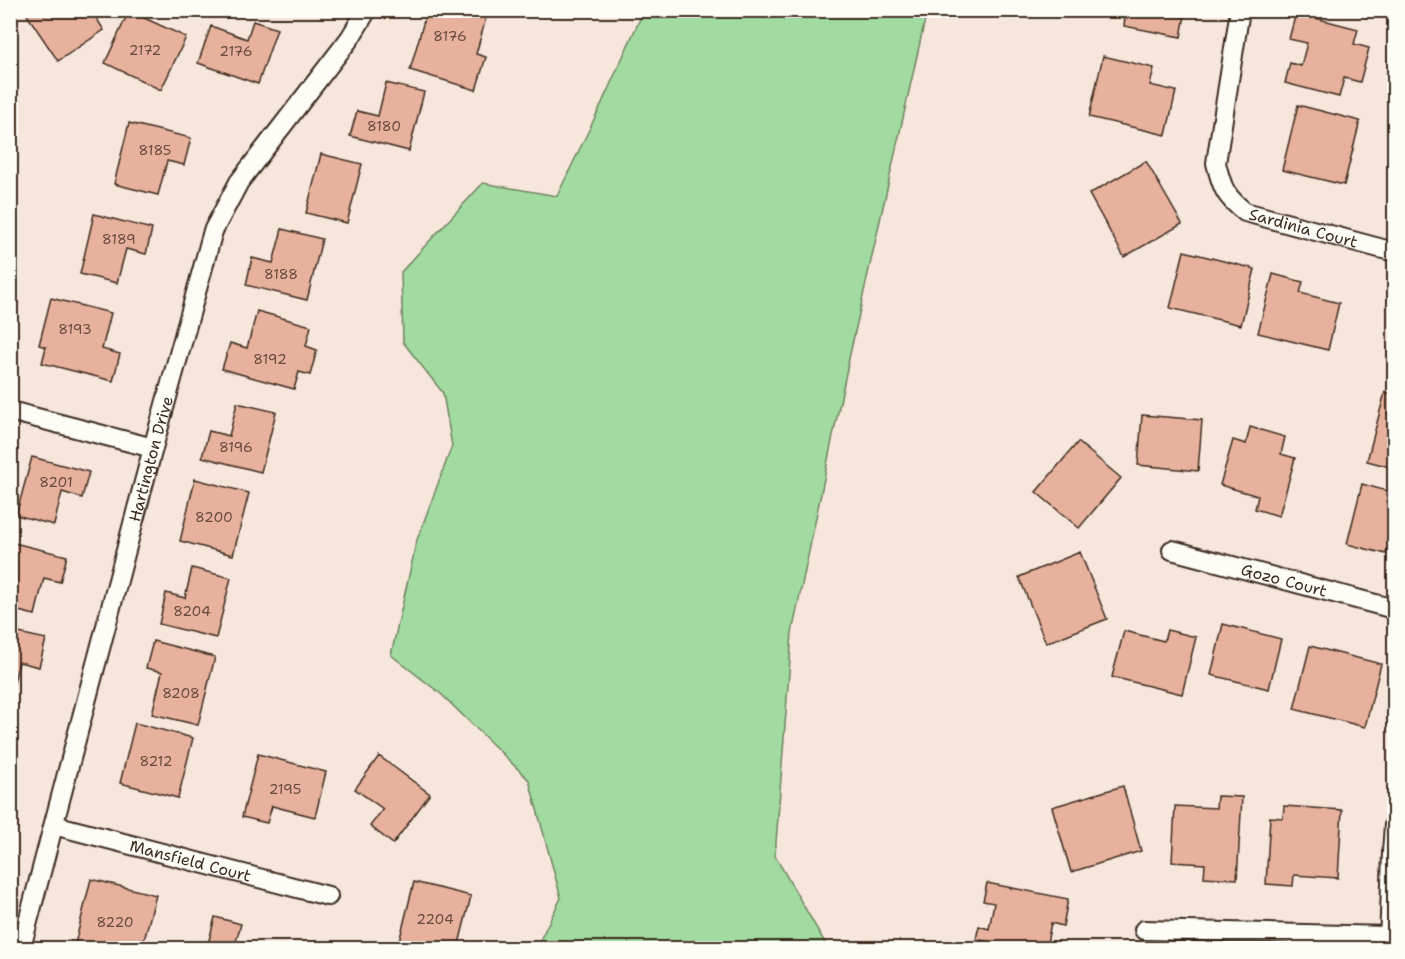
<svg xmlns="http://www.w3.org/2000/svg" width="1405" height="959" font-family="'Shantell Sans',sans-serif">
<rect width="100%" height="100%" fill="#f7e6dc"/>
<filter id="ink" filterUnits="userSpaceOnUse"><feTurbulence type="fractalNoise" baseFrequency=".0167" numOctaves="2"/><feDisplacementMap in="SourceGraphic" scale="12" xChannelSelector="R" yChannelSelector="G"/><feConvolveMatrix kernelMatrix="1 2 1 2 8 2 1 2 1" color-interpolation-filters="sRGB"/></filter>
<g filter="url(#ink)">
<!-- green -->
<path fill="#a1dba1" stroke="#6e8260" stroke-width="1.5" d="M 644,10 L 927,11 L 850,354 L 792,633 L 775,856 L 828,948 L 536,948 L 561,898 L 529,780 L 441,694 L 391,655 L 417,540 L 452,446 L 443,393 L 403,342 L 401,272 L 483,183 L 557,196 L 601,105 Z"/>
<!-- building -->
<path fill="#e8b19d" stroke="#3b2a1e" stroke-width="1.5" d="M 33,10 L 91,10 L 104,30 L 58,61 L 27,15 Z
M 427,10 L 460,10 L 486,18 L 476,54 L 486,57 L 476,90 L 410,70 Z
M 1126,10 L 1186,10 L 1181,37 L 1124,26 Z
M 129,11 L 186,37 L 161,90 L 105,63 Z
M 1296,13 L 1358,29 L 1354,44 L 1369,48 L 1360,82 L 1344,78 L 1339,97 L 1285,83 L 1290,63 L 1301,66 L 1307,43 L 1289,39 Z
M 253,21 L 277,29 L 258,84 L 198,63 L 211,26 L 247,39 Z
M 1103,56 L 1154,68 L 1150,85 L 1176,91 L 1166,135 L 1089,117 Z
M 386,83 L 424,92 L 409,151 L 350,136 L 357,111 L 378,116 Z
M 1298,105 L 1360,121 L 1344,185 L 1282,170 Z
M 129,123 L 191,138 L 184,165 L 167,161 L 158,195 L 114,184 Z
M 321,154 L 362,164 L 347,223 L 306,213 Z
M 1146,161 L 1182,224 L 1124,257 L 1089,194 Z
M 94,214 L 152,229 L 146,254 L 126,249 L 117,283 L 80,274 Z
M 282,229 L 322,239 L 307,300 L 246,285 L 252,258 L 273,263 Z
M 1184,251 L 1255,269 L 1241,325 L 1170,308 Z
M 1273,274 L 1303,282 L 1300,293 L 1339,303 L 1328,350 L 1258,333 Z
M 51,298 L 111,313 L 102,349 L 120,354 L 113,381 L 42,363 L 46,347 L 39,345 Z
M 257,311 L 311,326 L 306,346 L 317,350 L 310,375 L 299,372 L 294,389 L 222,369 L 230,343 L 247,348 Z
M 1394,351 L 1394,376 L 1389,374 Z
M 1385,392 L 1394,395 L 1394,468 L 1367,461 Z
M 237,403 L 276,412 L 261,472 L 202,457 L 209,431 L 229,436 Z
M 1142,415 L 1202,420 L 1198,471 L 1138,465 Z
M 1250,427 L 1285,437 L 1281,454 L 1295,458 L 1279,516 L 1255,509 L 1258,496 L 1220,485 L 1233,440 L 1246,444 Z
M 1078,442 L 1121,478 L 1079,528 L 1036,492 Z
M 32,457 L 89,472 L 82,498 L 62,492 L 54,525 L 16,515 Z
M 195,479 L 249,493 L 233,555 L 180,541 Z
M 1362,484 L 1394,493 L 1394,523 L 1386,554 L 1347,544 Z
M 10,542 L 67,556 L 60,582 L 44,578 L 35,615 L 10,609 Z
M 1080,552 L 1107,619 L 1046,643 L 1019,577 Z
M 192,568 L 231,578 L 216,638 L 159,624 L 166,593 L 185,598 Z
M 1223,624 L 1281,639 L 1269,689 L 1211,675 Z
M 1167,630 L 1196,637 L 1182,694 L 1112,677 L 1124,631 L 1164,641 Z
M 10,631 L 46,639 L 39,667 L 19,662 L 11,695 Z
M 153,641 L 215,657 L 198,725 L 152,714 L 162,672 L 146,668 Z
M 1310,646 L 1381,664 L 1365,727 L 1294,709 Z
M 135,723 L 193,738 L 178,798 L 120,783 Z
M 258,754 L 326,772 L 315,817 L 272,806 L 267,823 L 242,817 Z
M 379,756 L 430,794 L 393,844 L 370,826 L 383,809 L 355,789 Z
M 10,757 L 15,758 L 10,775 Z
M 1123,786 L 1141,851 L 1071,872 L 1052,807 Z
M 1217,796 L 1242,797 L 1237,879 L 1204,877 L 1205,864 L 1172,862 L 1175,806 L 1216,808 Z
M 1284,806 L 1342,810 L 1338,878 L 1294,875 L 1293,886 L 1266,884 L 1270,817 L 1283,818 Z
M 91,879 L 156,895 L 142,948 L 74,948 Z
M 414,882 L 471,896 L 458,948 L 424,948 L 399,942 Z
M 987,883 L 1068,899 L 1063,926 L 1051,923 L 1046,948 L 988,948 L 989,942 L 976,939 L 979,926 L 989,929 L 994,903 L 983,901 Z
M 215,917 L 241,924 L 236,941 L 263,948 L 207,948 Z"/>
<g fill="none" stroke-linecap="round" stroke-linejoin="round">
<!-- minor casing -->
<g stroke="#3b2a1e" stroke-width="22">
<g id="minor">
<path id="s1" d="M 1240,10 L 1216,163 C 1222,188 1225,196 1245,212 L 1394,252"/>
<path d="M 10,411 L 153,448"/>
<path id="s2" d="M 1172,550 L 1394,609"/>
<path id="s3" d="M 54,825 L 328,896"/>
<path d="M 1144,930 L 1389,936"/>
<path d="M 1389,946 L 1392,852 L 1394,825"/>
<path id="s4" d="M 21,948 L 153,448 L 213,231 L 239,182 L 350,38 L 367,10"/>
</g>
</g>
<!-- minor -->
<use href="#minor" stroke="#fdfcf7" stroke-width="18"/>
</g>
</g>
<g text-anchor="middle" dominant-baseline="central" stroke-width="4.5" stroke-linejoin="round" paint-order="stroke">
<!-- number labels -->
<g font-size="14" fill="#664c3e">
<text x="450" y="36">8176</text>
<text x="145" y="50">2172</text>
<text x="236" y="51">2176</text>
<text x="384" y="126">8180</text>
<text x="155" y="150">8185</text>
<text x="119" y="239">8189</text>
<text x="281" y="274">8188</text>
<text x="75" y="329">8193</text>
<text x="270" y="359">8192</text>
<text x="236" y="447">8196</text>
<text x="56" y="482">8201</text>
<text x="214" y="517">8200</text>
<text x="192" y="611">8204</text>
<text x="181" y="693">8208</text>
<text x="156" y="761">8212</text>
<text x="285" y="789">2195</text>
<text x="435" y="919">2204</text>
<text x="115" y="922">8220</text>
</g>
<!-- street labels -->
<g font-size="16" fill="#3b2a1e" stroke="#fdfcf7">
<text stroke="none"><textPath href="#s1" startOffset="274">Sardinia Court</textPath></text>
<text stroke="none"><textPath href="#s4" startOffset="506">Hartington Drive</textPath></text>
<text stroke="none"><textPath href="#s2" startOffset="116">Gozo Court</textPath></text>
<text stroke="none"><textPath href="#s3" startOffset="141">Mansfield Court</textPath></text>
</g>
</g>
<!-- margin -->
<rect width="1405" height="959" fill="none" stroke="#fdfcf7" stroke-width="36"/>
<rect x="18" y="18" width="1369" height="923" fill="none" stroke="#3b2a1e" stroke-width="2" filter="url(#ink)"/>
</svg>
